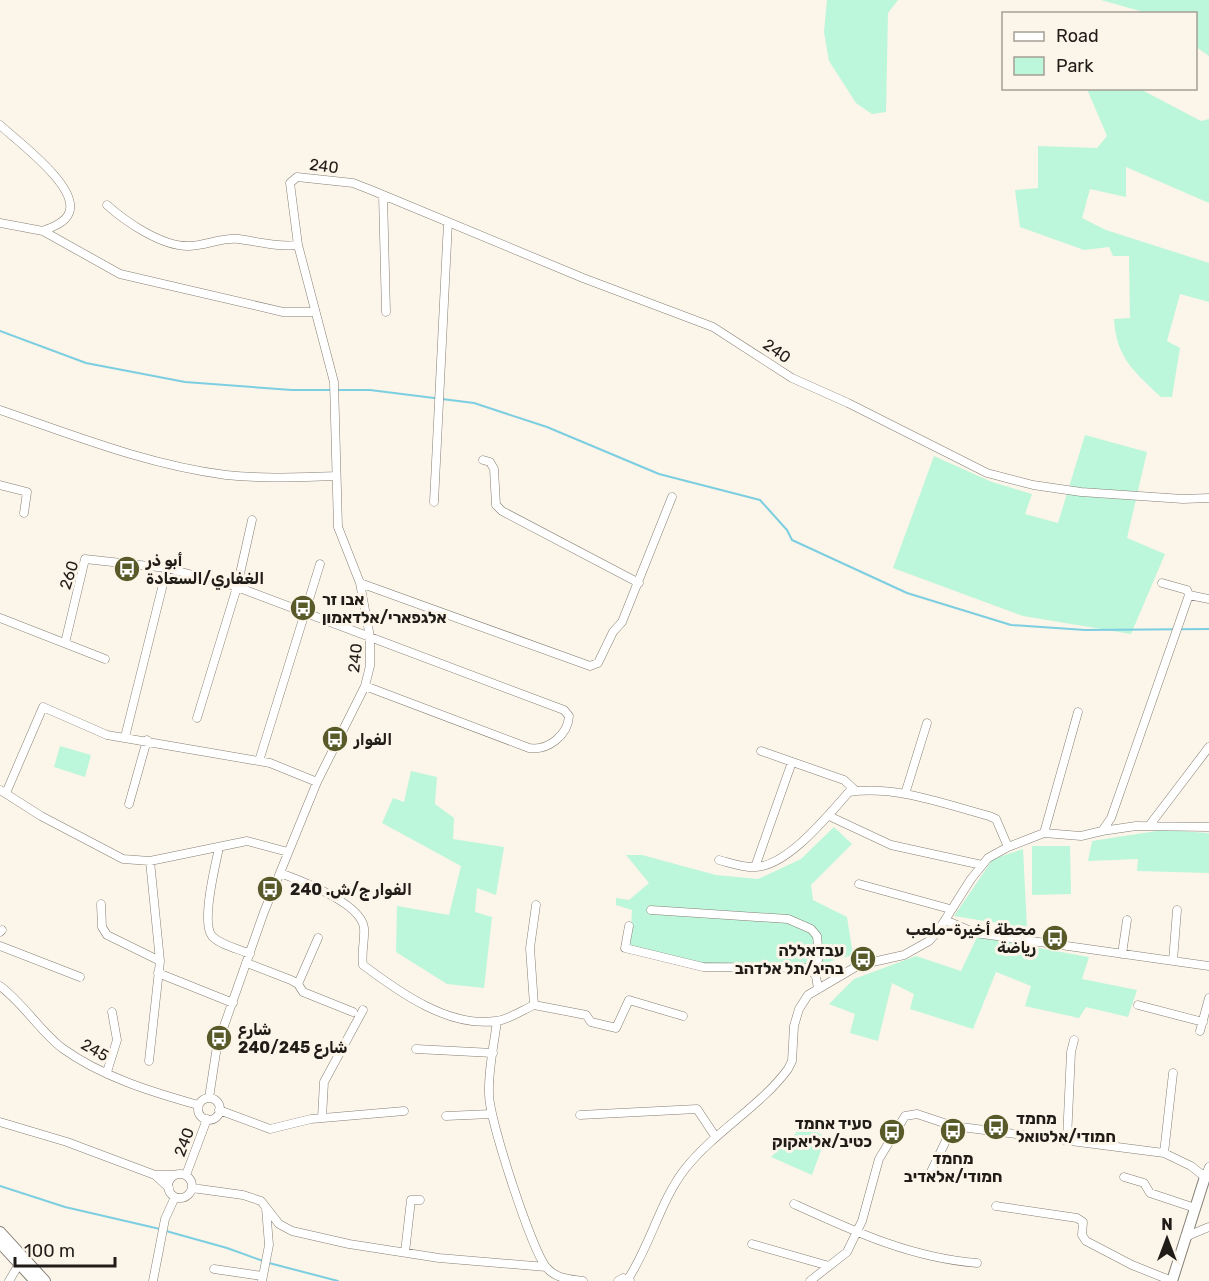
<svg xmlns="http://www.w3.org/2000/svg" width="1209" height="1281" font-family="Rubik,Vazirmatn,'Noto Sans Hebrew',sans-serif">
<rect width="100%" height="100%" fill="#fcf5e9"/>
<!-- green -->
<path fill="#bcf7db" d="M 827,0 L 898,0 L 888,13 L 886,112 L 872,114 L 856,103 L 829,61 L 824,32 Z
M 1101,0 L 1209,0 L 1209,56 L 1196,47 L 1196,14 L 1147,13 Z
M 1087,89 L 1140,89 L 1201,121 L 1209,119 L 1209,203 L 1126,167 L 1126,197 L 1090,189 L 1082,218 L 1106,230 L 1209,263 L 1209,302 L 1180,294 L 1167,341 L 1180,348 L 1172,397 L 1161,397 C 1134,372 1116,357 1114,319 L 1130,318 L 1129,256 L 1113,256 L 1109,247 L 1084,250 L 1020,227 L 1015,190 L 1038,188 L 1038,146 L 1097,148 L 1107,136 Z
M 1085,435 L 1147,452 L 1127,538 L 1165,554 L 1131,634 L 1023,616 L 893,568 L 934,456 L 992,482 L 1032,494 L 1025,514 L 1058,523 Z
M 60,746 L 91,755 L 85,777 L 54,767 Z
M 411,771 L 437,777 L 435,804 L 454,818 L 453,839 L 504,847 L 496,895 L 477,888 L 475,912 L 492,917 L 484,988 L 447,984 L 396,952 L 397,906 L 449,915 L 461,866 L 382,823 L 393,798 L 404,802 Z
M 834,827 L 852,844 L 811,885 L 813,900 L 847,917 L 853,955 L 814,966 L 697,965 L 630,947 L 632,910 L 616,905 L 616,898 L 629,900 L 649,883 L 626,855 L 642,855 L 716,875 L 758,879 L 801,859 Z
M 1163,830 L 1209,833 L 1209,873 L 1137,871 L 1138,859 L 1088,861 L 1092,841 Z
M 1032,846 L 1070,846 L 1071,894 L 1032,895 Z
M 1023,849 L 1027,928 L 954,916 L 993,859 Z
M 977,937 L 1089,957 L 1082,979 L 1137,990 L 1128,1017 L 1086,1007 L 1079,1018 L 1025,1006 L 1031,986 L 996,972 L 973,1029 L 910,1009 L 914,994 L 892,983 L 878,1041 L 850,1033 L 855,1014 L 829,1004 L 854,979 L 916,956 L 961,971 Z
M 804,1125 L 826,1137 L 812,1175 L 771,1157 Z"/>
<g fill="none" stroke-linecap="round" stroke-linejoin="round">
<!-- stream -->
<path stroke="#7ccee1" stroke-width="2" d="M 0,331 L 86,363 L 185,382 L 292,390 L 370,390 L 474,403 L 547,427 L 659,474 L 760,500 L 787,530 L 792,540 L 907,593 L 1011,625 L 1085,630 L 1209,629
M 0,1186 L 65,1207 L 160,1229
M 166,1231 L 227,1248 L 263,1261
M 269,1263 L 338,1281"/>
<!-- street casing -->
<g stroke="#857f74" stroke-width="9">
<path id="street" d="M 0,125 C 17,141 80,187 69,213 C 65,223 52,227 43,231
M 383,195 L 386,312
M 107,205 C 126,222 161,246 188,246 C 205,246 222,237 239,239 C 259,242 277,247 298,245
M 0,223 L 43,231 L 120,274 L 283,312 L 314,312
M 0,410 C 73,435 148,465 226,475 C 262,479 300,477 336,476
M 483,460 L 490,462 L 494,469 L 496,505 L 502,511 L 639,583
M 0,485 L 27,492 L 24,513
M 434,502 L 448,222
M 360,583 L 590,666 L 598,663 L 613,632 L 622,622 L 672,497
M 1162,583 L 1187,590 L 1189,595 L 1209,599
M 0,618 L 105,659
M 65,643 L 85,559 L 167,568 L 237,587 L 564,710 L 569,716 C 568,735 548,751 529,748 L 365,686
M 197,718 L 237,587 L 252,520
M 125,737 L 167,568
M 761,751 L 844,780 L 856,791
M 259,761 L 320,564
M 0,790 L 41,816 L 123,859 L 150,861 L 247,841 L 288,852
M 6,793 L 43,707 L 107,735 L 270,763 L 317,782
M 905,794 L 927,723
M 129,804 L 147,740
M 829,816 L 891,845 L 982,865
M 1149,826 L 1209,747
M 1102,831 L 1136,826 L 1209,827
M 1044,833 L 1078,712
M 219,848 C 215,866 201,923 212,936 C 220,945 239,949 250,954
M 719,860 C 731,863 744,868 756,867 C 789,865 828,815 849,792 C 896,785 944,804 989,816 L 996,819 L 1008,847
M 755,867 L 792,762
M 280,873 C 302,881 361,903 364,928 C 365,940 361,953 363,965 C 399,992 449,1028 496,1021 C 508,1020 523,1010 534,1005 L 530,948 L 536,905
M 859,884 L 950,909
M 101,904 L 102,927 L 107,935 L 160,961
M 651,910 L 788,919 L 811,929 L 817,936 L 819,957 L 814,972
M 945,920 L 975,933 L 1209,966
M 629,926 L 625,948 L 703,967 L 809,968 L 816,976 L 818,989
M 0,932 L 2,930
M 0,946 L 80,977
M 1122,954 L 1127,920
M 1173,961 L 1177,910
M 247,963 L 291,980 L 298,984 L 303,992 L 353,1012
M 158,973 L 233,1003
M 298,984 L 318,938
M 0,986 C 24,1004 39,1030 62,1048 C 102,1077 152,1092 198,1105
M 534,1005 L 586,1015 L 591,1022 L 616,1028 L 629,1000 L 683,1016
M 1138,1005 L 1203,1022
M 497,1021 C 494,1045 488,1070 489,1094 C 489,1119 531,1248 546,1267 C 556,1279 569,1279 583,1281
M 1200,1031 L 1209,998
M 416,1049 L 493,1053
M 149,1061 L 160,961 L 150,861
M 107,1072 L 117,1040 L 112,1012
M 209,1098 L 217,1046 L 264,912 L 317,782 L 365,686 L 370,666 L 370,637 L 360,583 L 338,527 L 334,382 L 298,245 L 290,183 L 297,177 L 353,183 L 371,190 L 583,278 L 713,327 L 792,378 L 848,403 L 987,473 L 1033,485 L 1081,492 L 1183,499 L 1209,498
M198 1109a11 11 0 1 1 22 0a11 11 0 1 1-22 0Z
M 219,1110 L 270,1129 L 311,1119 L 404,1111
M 580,1115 L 697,1109 L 715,1136
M 446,1116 L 491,1114
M 322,1118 L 324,1082 L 363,1010
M 0,1122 L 67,1142 L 155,1175
M 1067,1139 L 1071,1052 L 1074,1040
M 1164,1153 L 1173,1073
M168 1186a12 12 0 1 1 24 0a12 12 0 1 1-24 0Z
M 186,1175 L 207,1119
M 1124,1177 L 1144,1183 L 1150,1193 L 1195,1208
M 928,1178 L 953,1126
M 169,1188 L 155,1175 L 175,1175
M 192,1188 L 243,1195 L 261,1201 L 279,1224 L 292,1231 L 349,1244 L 439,1258 L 546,1267
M 794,1204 C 853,1231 911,1258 977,1263
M 996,1206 L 1077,1218 L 1083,1222 L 1082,1235 L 1086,1241 L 1132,1265 L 1172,1281
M 1185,1237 L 1209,1227
M 752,1244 L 829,1266
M 405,1252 L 411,1200 L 420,1200
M 214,1269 L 262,1276
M 628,1279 C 651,1244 660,1201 685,1169 C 715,1131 761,1106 788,1069 L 792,1061 L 794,1026 L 799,1009 L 808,995 L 859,965 L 904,955 L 929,941 L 938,931 L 971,879 L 988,858 L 1008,847 L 1044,833 L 1081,836 L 1102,831 L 1111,818 L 1189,595
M 9,1281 L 19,1264
M 153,1281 L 165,1219 L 175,1197
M 262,1281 L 269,1245 L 266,1208
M 618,1281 L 623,1278 L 630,1281
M 810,1281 L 847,1252 L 862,1221 L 879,1159 L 905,1116 L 917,1114 L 953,1126 L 1164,1153 L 1191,1166 L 1205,1177 L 1209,1167"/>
</g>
<!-- secondary casing -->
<g stroke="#857f74" stroke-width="12">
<path id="secondary" d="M 0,1232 L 45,1281
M 0,1243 L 35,1281
M 1172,1281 L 1205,1177"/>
</g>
<!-- street -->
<use href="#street" stroke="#fff" stroke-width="8"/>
<!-- secondary -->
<use href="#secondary" stroke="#fff" stroke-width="10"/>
</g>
<!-- icons -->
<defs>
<g id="bus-disc" transform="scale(1.35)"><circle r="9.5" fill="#585b29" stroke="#fcf5e9"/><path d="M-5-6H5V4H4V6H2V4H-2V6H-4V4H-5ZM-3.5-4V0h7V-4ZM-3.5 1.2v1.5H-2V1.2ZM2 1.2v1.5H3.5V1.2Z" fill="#fff"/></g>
</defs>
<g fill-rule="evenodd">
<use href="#bus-disc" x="127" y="569"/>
<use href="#bus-disc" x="303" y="608"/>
<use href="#bus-disc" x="335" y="739"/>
<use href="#bus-disc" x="270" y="889"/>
<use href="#bus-disc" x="1055" y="938"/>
<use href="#bus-disc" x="863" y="959"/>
<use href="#bus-disc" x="219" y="1038"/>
<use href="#bus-disc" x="996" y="1127"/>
<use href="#bus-disc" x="953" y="1131"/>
<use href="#bus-disc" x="892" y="1132"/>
</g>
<g text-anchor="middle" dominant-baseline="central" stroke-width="6" stroke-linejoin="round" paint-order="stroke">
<!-- street labels -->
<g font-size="16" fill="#201d19" stroke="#fcf5e9">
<text transform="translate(324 166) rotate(8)">240</text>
<text transform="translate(777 351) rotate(35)">240</text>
<text transform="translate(69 575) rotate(-72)">260</text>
<text transform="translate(355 658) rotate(-84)">240</text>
<text transform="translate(95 1050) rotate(29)">245</text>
<text transform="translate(184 1142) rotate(-69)">240</text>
</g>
<!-- poi labels -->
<g font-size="16" font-weight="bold" fill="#201d19" stroke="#fcf5e9" text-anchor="start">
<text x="146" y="560">أبو ذر<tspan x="146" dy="18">الغفاري/السعادة</tspan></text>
<text x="322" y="599">אבו זר<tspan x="322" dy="18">אלגפארי/אלדאמון</tspan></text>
<text x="354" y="739">الفوار</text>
<text x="290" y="889">الفوار ج/ش. 240</text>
<text x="1036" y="929" text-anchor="end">محطة أخيرة-ملعب<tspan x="1036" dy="18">رياضة</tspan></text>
<text x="844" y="950" text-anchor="end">עבדאללה<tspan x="844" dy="18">בהיג/תל אלדהב</tspan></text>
<text x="238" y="1029">شارع<tspan x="238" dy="18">240/شارع 245</tspan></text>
<text x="1016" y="1118">מחמד<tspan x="1016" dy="18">חמודי/אלטואל</tspan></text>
<text x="872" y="1123" text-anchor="end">סעיד אחמד<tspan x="872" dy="18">כטיב/אליאקוק</tspan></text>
<text x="953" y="1158" text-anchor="middle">מחמד<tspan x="953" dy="18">חמודי/אלאדיב</tspan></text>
</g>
</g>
<!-- legend -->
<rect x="1002" y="12" width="195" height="78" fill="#fcf5e9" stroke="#a49f96" stroke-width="1.5"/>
<rect x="1014" y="32" width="30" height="9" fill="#ffffff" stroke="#a49f96" stroke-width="1.5"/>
<text x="1056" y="42" font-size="18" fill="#201d19">Road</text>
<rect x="1014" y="57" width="30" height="18" fill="#bcf7db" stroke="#a49f96" stroke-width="1.5"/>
<text x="1056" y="72" font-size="18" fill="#201d19">Park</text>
<!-- north arrow -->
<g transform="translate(1167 1239)" stroke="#fcf5e9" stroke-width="4.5" paint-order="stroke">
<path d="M0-4.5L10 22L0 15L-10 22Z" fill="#201d19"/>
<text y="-9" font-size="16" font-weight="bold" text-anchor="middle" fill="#201d19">N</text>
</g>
<!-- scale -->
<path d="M15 1257v9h100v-9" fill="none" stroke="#201d19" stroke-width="3"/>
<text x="24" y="1257" font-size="18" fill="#201d19" stroke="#fcf5e9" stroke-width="4.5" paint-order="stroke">100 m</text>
</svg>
